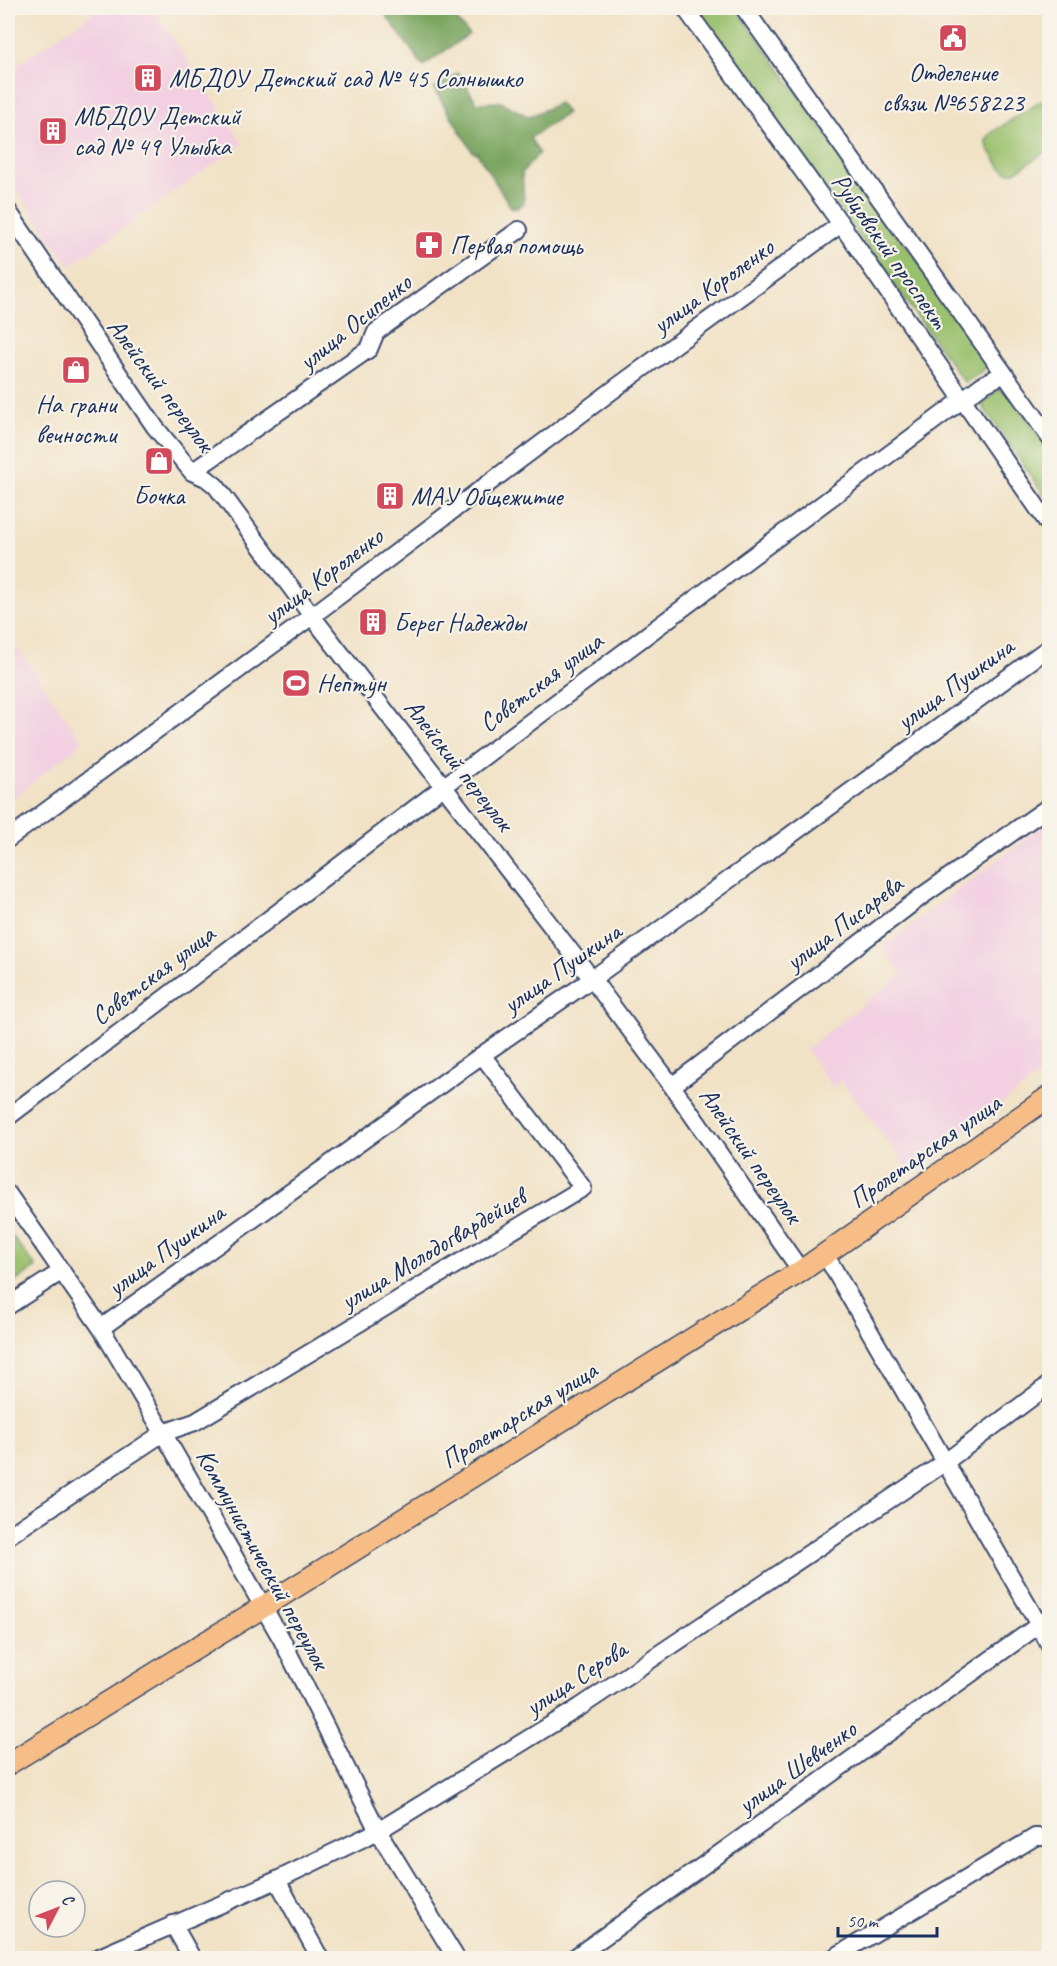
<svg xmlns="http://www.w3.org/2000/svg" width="1057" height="1966" font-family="Caveat,sans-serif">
<rect width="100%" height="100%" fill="#f7f3e8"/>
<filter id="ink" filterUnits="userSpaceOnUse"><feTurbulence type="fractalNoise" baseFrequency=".0167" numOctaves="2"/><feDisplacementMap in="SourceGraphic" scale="12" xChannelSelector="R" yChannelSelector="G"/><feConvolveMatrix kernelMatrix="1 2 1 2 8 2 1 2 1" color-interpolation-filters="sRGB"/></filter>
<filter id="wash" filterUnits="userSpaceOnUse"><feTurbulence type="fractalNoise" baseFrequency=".008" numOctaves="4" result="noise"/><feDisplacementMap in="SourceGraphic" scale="24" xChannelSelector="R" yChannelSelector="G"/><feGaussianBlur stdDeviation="1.35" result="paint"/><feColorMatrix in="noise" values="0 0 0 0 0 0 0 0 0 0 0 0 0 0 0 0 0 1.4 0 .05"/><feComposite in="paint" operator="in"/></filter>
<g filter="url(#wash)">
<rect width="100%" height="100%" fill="#f1e2c6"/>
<!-- built -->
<path fill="#f2cfe1" d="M 100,8 L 152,8 L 243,143 L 70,266 L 8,178 L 8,71 Z
M 8,635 L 83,742 L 8,802 Z
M 1049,821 L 1049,1068 L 911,1172 L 841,1081 L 832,1087 L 806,1049 L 902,974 L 882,947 Z"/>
<!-- green -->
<path fill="#99c06c" stroke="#5a7865" stroke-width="1.5" d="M 695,8 L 736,8 L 992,364 L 965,383 Z
M 1049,96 L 1049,149 L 1015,172 L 1007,172 L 1001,168 L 988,148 L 986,140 L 991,133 Z
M 997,390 L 1008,391 L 1049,450 L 1049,502 L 982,405 Z
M 8,1231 L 36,1267 L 8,1286 Z"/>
<!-- forest -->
<path fill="#7aa660" stroke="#4a6a5f" stroke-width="1.5" d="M 382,8 L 450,8 L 454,17 L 469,34 L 423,66 L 383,11 Z
M 458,73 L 477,103 L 501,102 L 529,117 L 559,103 L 567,113 L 530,138 L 539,153 L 522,173 L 524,203 L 517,208 L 511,207 L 477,153 L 473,152 L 434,89 Z"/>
</g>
<g filter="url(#ink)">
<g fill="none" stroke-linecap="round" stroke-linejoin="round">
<!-- minor casing -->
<g stroke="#3b4a6e" stroke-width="20">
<path id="minor" d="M 685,8 L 841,224 L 1050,526
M 744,8 L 1050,438
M 8,211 L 155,427 L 192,472 L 206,478 L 216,486 L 312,616 L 592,979 L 672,1086 L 801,1271
M 192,472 L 369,349 L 376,332 L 519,230
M 8,839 L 312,616 L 621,384 L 841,224
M 672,1086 L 922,896 L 1050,806
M 8,1117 L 443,787 L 982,385 L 1004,374
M 8,1194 L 101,1328 L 158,1424 L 281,1638 L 378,1831 L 456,1958
M 825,1254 L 1039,1625 L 1050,1646
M 8,1306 L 62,1271
M 101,1328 L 482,1055 L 592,979 L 1050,647
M 8,1536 L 163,1433 L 195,1422 L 583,1188 L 482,1055
M 277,1880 L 320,1958
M 173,1924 L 192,1958
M 97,1958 L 277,1880 L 378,1831 L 580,1707 L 944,1463 L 1050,1384
M 574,1958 L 1050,1617
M 833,1958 L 1035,1837 L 1050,1837"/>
</g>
<!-- major casing -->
<g stroke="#3b4a6e" stroke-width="24">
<path id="major" d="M 8,1764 L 263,1607 L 801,1271 L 1050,1096"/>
</g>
<!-- minor -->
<use href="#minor" stroke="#fff" stroke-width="16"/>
<!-- major -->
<use href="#major" stroke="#f6be86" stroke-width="21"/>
</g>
</g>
<!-- icons -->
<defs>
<g id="civic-square" transform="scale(1.5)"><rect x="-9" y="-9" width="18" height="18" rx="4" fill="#d1495b" stroke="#f7f3e8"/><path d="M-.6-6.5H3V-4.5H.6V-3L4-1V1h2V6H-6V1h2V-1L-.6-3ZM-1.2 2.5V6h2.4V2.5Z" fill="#fff"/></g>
<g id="building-square" transform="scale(1.5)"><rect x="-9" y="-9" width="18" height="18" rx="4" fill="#d1495b" stroke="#f7f3e8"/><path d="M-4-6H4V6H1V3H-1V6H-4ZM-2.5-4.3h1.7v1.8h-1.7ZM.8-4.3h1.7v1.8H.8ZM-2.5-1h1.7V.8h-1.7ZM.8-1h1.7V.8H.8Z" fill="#fff"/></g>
<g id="pharmacy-square" transform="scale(1.5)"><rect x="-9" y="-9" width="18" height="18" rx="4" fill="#d1495b" stroke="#f7f3e8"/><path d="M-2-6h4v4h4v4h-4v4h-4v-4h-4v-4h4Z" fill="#fff"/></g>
<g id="shop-square" transform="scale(1.5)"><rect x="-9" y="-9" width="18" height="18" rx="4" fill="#d1495b" stroke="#f7f3e8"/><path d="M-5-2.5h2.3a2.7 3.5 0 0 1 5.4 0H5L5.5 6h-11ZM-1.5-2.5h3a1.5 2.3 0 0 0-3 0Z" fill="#fff"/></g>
<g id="stadium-square" transform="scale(1.5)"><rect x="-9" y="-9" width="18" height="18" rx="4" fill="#d1495b" stroke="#f7f3e8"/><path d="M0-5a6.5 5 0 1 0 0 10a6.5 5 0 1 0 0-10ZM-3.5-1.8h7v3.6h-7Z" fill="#fff"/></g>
</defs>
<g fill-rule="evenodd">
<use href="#civic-square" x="953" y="38"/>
<use href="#building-square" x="148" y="78"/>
<use href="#building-square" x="53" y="131"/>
<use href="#pharmacy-square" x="429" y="245"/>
<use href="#shop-square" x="76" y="370"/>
<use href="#shop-square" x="159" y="461"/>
<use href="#building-square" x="390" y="496"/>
<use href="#building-square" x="373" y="622"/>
<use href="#stadium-square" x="296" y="683"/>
</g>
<g text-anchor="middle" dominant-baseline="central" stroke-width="4.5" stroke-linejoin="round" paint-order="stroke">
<!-- poi labels -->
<g font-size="26" fill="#1b2f5e" stroke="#f7f3e8" text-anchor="start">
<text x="953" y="72" text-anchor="middle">Отделение<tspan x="953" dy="30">связи №658223</tspan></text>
<text x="169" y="78">МБДОУ Детский сад № 45 Солнышко</text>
<text x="74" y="116">МБДОУ Детский<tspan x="74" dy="30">сад № 49 Улыбка</tspan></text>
<text x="450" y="245">Первая помощь</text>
<text x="76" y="404" text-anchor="middle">На грани<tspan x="76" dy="30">вечности</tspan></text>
<text x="159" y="495" text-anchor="middle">Бочка</text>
<text x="411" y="496">МАУ Общежитие</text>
<text x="394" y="622">Берег Надежды</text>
<text x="317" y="683">Нептун</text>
</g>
<!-- street labels -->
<g font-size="26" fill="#1b2f5e" stroke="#f7f3e8">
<text transform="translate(890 251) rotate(55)">Рубцовский проспект</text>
<text transform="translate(713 286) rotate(-36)">улица Короленко</text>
<text transform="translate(355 322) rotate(-39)">улица Осипенко</text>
<text transform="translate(161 385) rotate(53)">Алейский переулок</text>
<text transform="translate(323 576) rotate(-37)">улица Короленко</text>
<text transform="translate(541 682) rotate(-37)">Советская улица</text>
<text transform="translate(955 684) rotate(-36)">улица Пушкина</text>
<text transform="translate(459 765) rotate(52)">Алейский переулок</text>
<text transform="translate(844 923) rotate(-37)">улица Писарева</text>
<text transform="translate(562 968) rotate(-35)">улица Пушкина</text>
<text transform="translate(153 975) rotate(-37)">Советская улица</text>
<text transform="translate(925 1151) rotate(-35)">Пролетарская улица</text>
<text transform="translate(751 1155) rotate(55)">Алейский переулок</text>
<text transform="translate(433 1249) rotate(-31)">улица Молодогвардейцев</text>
<text transform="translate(166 1250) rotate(-36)">улица Пушкина</text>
<text transform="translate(519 1415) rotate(-32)">Пролетарская улица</text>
<text transform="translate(263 1559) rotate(61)">Коммунистический переулок</text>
<text transform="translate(576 1678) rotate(-33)">улица Серова</text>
<text transform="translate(797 1767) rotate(-36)">улица Шевченко</text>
</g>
</g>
<!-- margin -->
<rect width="1057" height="1966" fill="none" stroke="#f7f3e8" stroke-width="30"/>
<!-- north arrow -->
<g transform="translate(57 1909) rotate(48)"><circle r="28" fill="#f7f3e8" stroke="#9fa5b1" stroke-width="1.5"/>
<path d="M0-4.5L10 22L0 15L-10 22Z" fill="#d1495b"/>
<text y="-9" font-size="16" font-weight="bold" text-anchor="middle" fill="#1b2f5e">С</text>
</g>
<!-- scale -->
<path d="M838 1927v9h99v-9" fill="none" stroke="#1b2f5e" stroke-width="3"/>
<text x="847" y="1927" font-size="18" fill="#1b2f5e" stroke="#f7f3e8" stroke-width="4.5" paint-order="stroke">50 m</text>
</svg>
